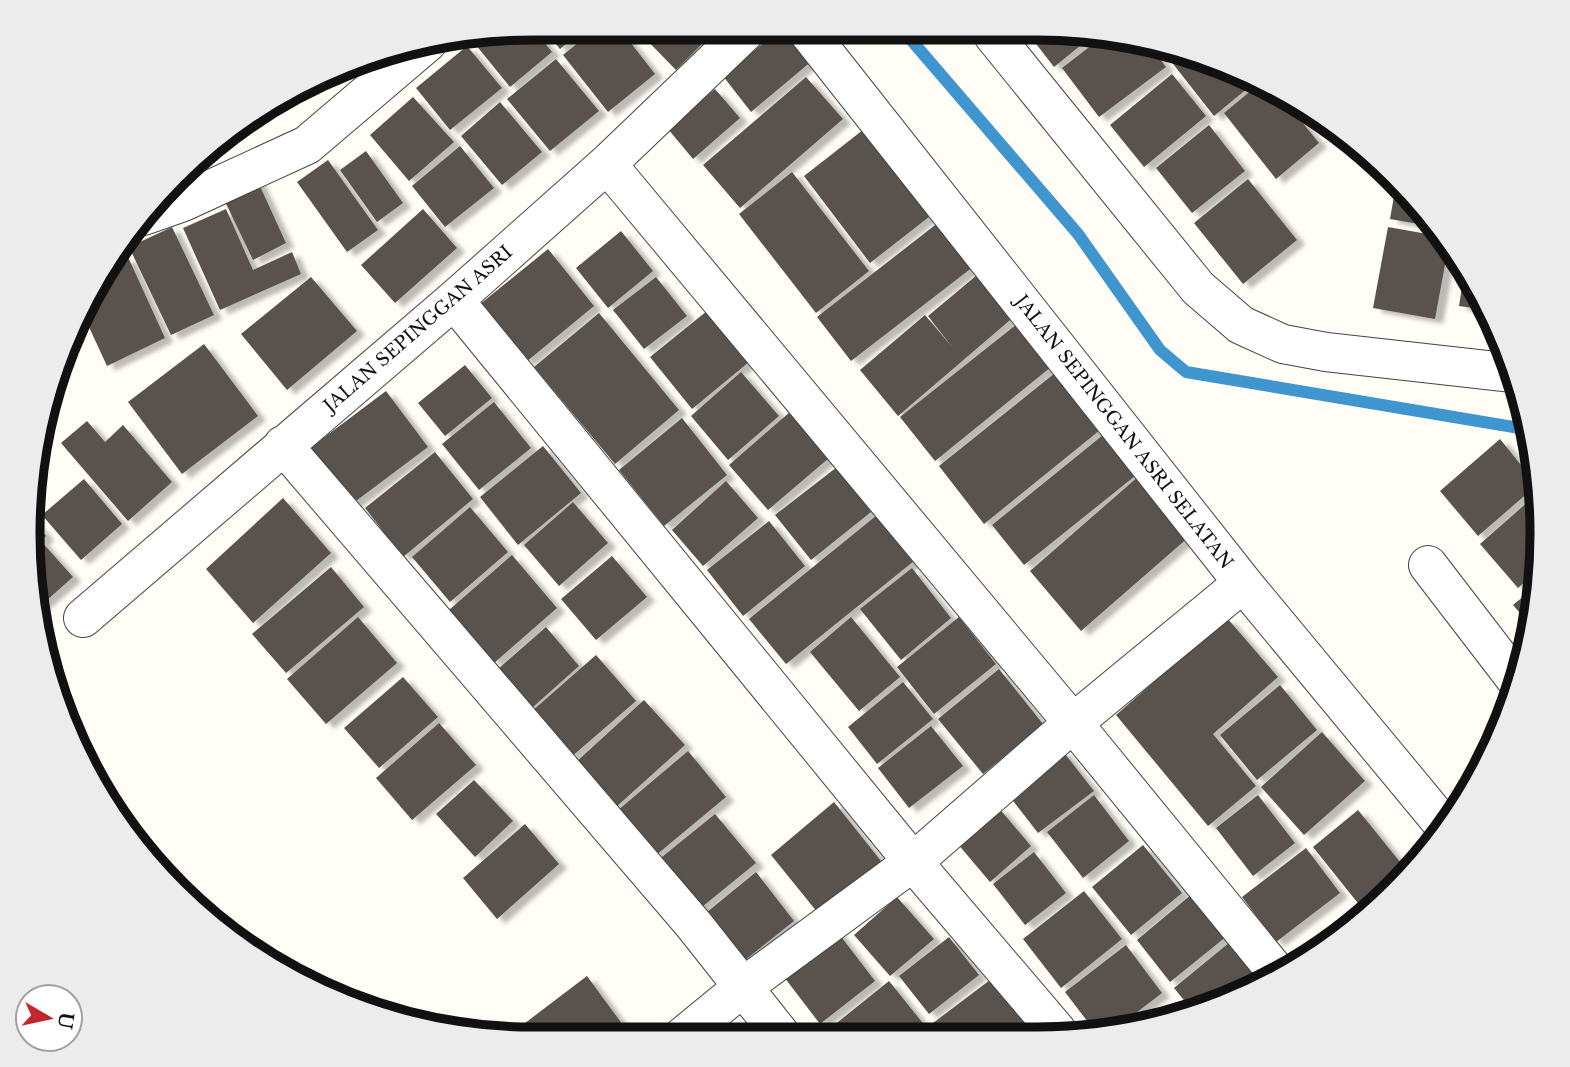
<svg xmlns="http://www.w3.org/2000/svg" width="1570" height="1067" font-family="'Libre Baskerville',serif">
<defs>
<filter id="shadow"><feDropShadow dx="8" dy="4.5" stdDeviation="2" flood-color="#0004"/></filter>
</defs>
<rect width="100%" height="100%" fill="#fffdf5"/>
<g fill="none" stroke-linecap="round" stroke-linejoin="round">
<!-- stream -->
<path stroke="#3f96cf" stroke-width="12" d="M 906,34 L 1078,234 L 1160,350 L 1186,372 L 1531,430"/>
</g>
<!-- building -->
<path fill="#5a524d" filter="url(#shadow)" d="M 533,28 L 552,52 L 510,87 L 471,39 L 475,36 Z
M 543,28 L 556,28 L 584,29 L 560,49 Z
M 595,29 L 620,29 L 655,74 L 608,112 L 563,55 Z
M 637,30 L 705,31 L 710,36 L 676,70 Z
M 777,32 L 790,32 L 813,60 L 751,112 L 723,76 Z
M 1030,36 L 1091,37 L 1054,67 Z
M 1102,37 L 1135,38 L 1148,43 L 1166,67 L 1099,117 L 1062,68 Z
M 467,46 L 502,88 L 450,130 L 416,88 Z
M 1177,54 L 1254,83 L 1214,116 L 1170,60 Z
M 556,59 L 599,111 L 550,151 L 507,99 Z
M 1172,74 L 1206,116 L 1144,167 L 1110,125 Z
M 806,77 L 843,119 L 740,208 L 703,165 Z
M 1259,84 L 1277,91 L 1319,143 L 1276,179 L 1224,113 Z
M 715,89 L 740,118 L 693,159 L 668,129 Z
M 413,97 L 454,142 L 409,181 L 370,135 Z
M 500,102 L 542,152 L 502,185 L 461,136 Z
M 1209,125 L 1245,171 L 1192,213 L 1156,168 Z
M 868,126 L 934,213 L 870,263 L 804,176 Z
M 460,146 L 494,188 L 445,227 L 412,186 Z
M 366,151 L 403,203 L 377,222 L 340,170 Z
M 328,160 L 378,230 L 347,252 L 297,182 Z
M 792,172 L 869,271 L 816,313 L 739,214 Z
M 254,173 L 286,243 L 253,260 L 219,189 Z
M 1248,179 L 1297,240 L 1243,284 L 1194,223 Z
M 1397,179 L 1436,227 L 1390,219 Z
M 226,209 L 253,270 L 292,252 L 301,274 L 220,310 L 183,228 Z
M 423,209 L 457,248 L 395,303 L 361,265 Z
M 948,215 L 982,260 L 851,361 L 817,317 Z
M 172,227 L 214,315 L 171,335 L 129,247 Z
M 1388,227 L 1444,237 L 1449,243 L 1435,319 L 1373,308 Z
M 621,231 L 653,271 L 608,308 L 576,268 Z
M 548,249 L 594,306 L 526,362 L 479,305 Z
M 128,257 L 165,338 L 107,366 L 83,314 L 114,263 Z
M 989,265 L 1024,308 L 898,416 L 860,370 L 925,315 L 953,348 L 928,316 Z
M 1465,267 L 1487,310 L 1459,306 Z
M 311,277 L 357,331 L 287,390 L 241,334 Z
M 656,277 L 687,316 L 644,349 L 613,310 Z
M 707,311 L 749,362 L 692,409 L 650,357 Z
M 599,313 L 679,410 L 615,464 L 534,367 Z
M 1017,324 L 1051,367 L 935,461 L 900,417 Z
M 204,344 L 258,416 L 182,474 L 128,402 Z
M 465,365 L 492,398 L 445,436 L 418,403 Z
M 1060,369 L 1105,426 L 984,524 L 939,466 Z
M 741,372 L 779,416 L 728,460 L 691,416 Z
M 386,391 L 428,447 L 344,510 L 302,454 Z
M 494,402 L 531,448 L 479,490 L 442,444 Z
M 790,412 L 829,458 L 768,510 L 729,465 Z
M 682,418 L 727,475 L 664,526 L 619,470 Z
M 87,421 L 105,442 L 123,425 L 172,482 L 128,521 L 61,443 Z
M 1103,435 L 1135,476 L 1024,565 L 992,525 Z
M 1500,439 L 1537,485 L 1478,536 L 1440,491 Z
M 543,446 L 581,493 L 518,545 L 480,497 Z
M 435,452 L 473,499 L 403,557 L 365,508 Z
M 837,467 L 871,512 L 811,560 L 775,515 Z
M 1147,469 L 1198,529 L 1081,631 L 1030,571 Z
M 84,479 L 122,524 L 81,560 L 42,515 Z
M 726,481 L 758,518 L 703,566 L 672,530 Z
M 1538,493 L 1542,534 L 1538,570 L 1518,588 L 1480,544 Z
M 283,498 L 331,553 L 253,623 L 206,569 Z
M 573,502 L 608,543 L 559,586 L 524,545 Z
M 470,507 L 508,552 L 450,602 L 412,557 Z
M 877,515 L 914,561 L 786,664 L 749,619 Z
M 34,521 L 46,536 L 41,541 L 73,577 L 37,609 Z
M 769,521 L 805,566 L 743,616 L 707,570 Z
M 512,555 L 557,608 L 494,663 L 449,610 Z
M 612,556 L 647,597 L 596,640 L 561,599 Z
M 331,567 L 364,607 L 286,673 L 252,634 Z
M 912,568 L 951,618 L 901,660 L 860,609 Z
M 1537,585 L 1535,607 L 1533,628 L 1513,605 Z
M 358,617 L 397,663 L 326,724 L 287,679 Z
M 851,617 L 900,677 L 859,711 L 810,652 Z
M 959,617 L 996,664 L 934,714 L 897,667 Z
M 1227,618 L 1278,677 L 1213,734 L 1256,786 L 1208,826 L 1116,715 Z
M 546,627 L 579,666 L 524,715 L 490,676 Z
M 596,655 L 636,701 L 570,758 L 531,712 Z
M 999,669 L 1043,724 L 983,774 L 938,719 Z
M 403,677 L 438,717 L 379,768 L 344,728 Z
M 903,682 L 933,719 L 877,764 L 848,727 Z
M 1280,685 L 1317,730 L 1257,780 L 1220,735 Z
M 644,700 L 685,745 L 615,808 L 575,763 Z
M 439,723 L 476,765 L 412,820 L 376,778 Z
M 931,726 L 963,766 L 909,808 L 878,768 Z
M 1322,732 L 1365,781 L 1304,835 L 1261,787 Z
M 1062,750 L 1094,791 L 1038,833 L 1007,793 Z
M 688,751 L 726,797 L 655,856 L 617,811 Z
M 474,780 L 513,821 L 475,857 L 436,814 Z
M 1094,795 L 1129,841 L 1083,878 L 1047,832 Z
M 1258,795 L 1295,843 L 1253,876 L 1216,828 Z
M 834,802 L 881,861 L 818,913 L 771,855 Z
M 998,807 L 1031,846 L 990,882 L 957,843 Z
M 1358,810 L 1409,873 L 1394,891 L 1365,912 L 1313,847 Z
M 715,814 L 756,863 L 697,911 L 657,861 Z
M 525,824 L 559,864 L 497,919 L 463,878 Z
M 1143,845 L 1182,893 L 1131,935 L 1092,887 Z
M 1306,848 L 1340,893 L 1276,942 L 1242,897 Z
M 1034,852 L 1066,893 L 1025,925 L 993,884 Z
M 756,872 L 794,921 L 739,965 L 701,917 Z
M 1084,891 L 1122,939 L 1061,988 L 1023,939 Z
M 1192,894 L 1227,936 L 1170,982 L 1137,940 Z
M 897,897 L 934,939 L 890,976 L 854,935 Z
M 836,930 L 875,981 L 820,1024 L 781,973 Z
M 949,937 L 979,975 L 929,1014 L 899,976 Z
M 1230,942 L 1264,984 L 1192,1010 L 1174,988 Z
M 1126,945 L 1162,993 L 1114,1030 L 1094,1030 L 1065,992 Z
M 587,976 L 631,1036 L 629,1037 L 534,1039 L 508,1036 Z
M 994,977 L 1034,1031 L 940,1032 L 933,1023 Z
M 889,981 L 926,1027 L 919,1033 L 823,1034 Z
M 1176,1002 L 1184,1013 L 1146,1026 L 1145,1025 Z"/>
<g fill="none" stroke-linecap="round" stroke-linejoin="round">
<!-- street casing -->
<g stroke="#444" stroke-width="40">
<path id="street" d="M 808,32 L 1243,583 L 1446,828
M 993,35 L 1198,288 L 1241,325 L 1283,344 L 1326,352 L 1513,373
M 607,164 L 1073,723 L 1278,974
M 143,216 L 183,202 L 307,145 L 428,42
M 454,300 L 913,862 L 1057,1031
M 283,445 L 694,925 L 743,987 L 913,862 L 1073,723 L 1243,583
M 1428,565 L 1517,681
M 83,618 L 454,300 L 607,164 L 746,31
M 682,1037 L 743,987 L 781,1035"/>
</g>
<!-- street -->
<use href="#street" stroke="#fff" stroke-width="38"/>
</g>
<g text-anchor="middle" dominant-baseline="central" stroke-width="7" stroke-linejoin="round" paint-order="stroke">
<!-- street labels -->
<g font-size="18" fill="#111" stroke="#fff">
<text transform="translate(418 329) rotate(-41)">JALAN SEPINGGAN ASRI</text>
<text transform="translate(1124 432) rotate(52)">JALAN SEPINGGAN ASRI SELATAN</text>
</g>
</g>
<!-- crop -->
<path d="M0 0H1570V1067H0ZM533 40H1037A493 493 0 0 1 1530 533V534A493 493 0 0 1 1037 1027H533A493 493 0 0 1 40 534V533A493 493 0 0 1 533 40Z" fill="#ececec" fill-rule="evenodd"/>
<path fill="none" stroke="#111" stroke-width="9" d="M533 40H1037A493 493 0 0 1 1530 533V534A493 493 0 0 1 1037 1027H533A493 493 0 0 1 40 534V533A493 493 0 0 1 533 40Z"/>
<!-- north arrow -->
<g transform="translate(49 1018) rotate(99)"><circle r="33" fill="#ffffff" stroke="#a0a0a0" stroke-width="2"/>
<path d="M0-5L12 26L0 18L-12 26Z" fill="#c4262e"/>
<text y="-10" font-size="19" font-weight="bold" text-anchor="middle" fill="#111111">U</text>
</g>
</svg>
